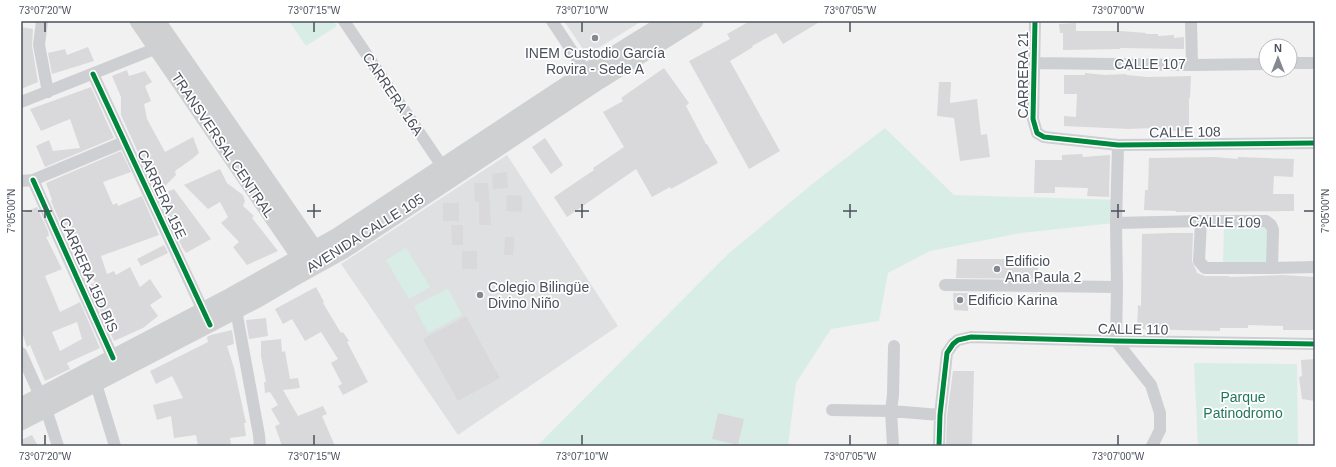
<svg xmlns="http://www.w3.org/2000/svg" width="1336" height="467" font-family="Arial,sans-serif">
<rect width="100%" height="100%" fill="#f1f1f1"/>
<!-- education -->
<path fill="#dfe0e1" d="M 564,21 L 642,21 L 587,55 Z
M 507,155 L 618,326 L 458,435 L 341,264 Z"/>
<!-- green -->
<path fill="#d8ede5" d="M 289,21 L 333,21 L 337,26 L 306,46 Z
M 885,128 L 954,195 L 1121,200 L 1114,223 L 1021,233 L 930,251 L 888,273 L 879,321 L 831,329 L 796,383 L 788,446 L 537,446 L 728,254 L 816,181 Z
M 1224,220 L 1270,221 L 1269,266 L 1223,266 Z
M 406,248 L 430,287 L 409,299 L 386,260 Z
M 448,289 L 462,315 L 428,333 L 414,306 Z
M 1194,363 L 1297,364 L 1298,446 L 1198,446 Z"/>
<!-- building -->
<path fill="#d9d9db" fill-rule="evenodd" d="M 750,21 L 821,21 L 783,44 L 776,33 L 752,46 L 753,47 L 730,61 L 780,151 L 749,169 L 689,61 L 730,39 L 727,34 Z
M 1076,23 L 1076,31 L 1120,31 L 1146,33 L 1146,34 L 1158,34 L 1158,36 L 1174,35 L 1174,38 L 1184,37 L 1184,49 L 1120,48 L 1120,49 L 1063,50 L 1063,33 L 1060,33 L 1059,24 Z
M 21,27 L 33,29 L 32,46 L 38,82 L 21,89 Z
M 88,47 L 94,61 L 52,74 L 48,53 L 65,49 L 67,55 Z
M 664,68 L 689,103 L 686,106 L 706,144 L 707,144 L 718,163 L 671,189 L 670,187 L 652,197 L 636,169 L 567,217 L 554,197 L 594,170 L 593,168 L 624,147 L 603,112 L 623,101 L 621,98 Z
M 127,70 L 129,76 L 145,71 L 152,82 L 145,86 L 151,101 L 144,104 L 147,119 L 165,152 L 193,137 L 199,153 L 192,159 L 175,171 L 176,175 L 157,194 L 121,115 L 121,97 L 112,76 Z
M 1085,73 L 1105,75 L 1126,74 L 1126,75 L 1148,77 L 1191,76 L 1190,98 L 1189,98 L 1189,131 L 1171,131 L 1171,129 L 1152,128 L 1129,129 L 1064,126 L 1064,116 L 1076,117 L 1077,94 L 1064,94 L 1064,75 L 1085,75 Z
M 939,82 L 951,82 L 950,103 L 977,99 L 981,135 L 987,134 L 990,157 L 960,161 L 954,118 L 937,116 Z
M 91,87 L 114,138 L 45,167 L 36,146 L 49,140 L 53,151 L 80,148 L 70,119 L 41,131 L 30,109 L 47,103 Z
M 545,138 L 563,165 L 551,174 L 532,147 Z
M 121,151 L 131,172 L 103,182 L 113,205 L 117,203 L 118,206 L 142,196 L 159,235 L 101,256 L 107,274 L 114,271 L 116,275 L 130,267 L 140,287 L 150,279 L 162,297 L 150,305 L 158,316 L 143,328 L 114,341 L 89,285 L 95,282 L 84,268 L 87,265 L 72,244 L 76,243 L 62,227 L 51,201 L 52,200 L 46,183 Z
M 1082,154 L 1083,157 L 1110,155 L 1109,197 L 1087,196 L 1088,188 L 1055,187 L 1055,193 L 1034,193 L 1035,160 L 1062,160 L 1062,155 Z
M 1215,157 L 1238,159 L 1238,157 L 1294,159 L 1293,177 L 1274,176 L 1273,194 L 1294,194 L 1294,211 L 1176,212 L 1176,211 L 1144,210 L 1145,190 L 1148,190 L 1149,158 Z
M 220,169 L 227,183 L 243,195 L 245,201 L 243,206 L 254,216 L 252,218 L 278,251 L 247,265 L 233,247 L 239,242 L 221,223 L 228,217 L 220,202 L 208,209 L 184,185 Z
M 507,172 L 508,188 L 493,189 L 492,174 Z
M 474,183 L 488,183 L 491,225 L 479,225 L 479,202 L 475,202 Z
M 174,189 L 211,239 L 186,253 L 182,247 L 158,196 Z
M 507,195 L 522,196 L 522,212 L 506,211 Z
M 443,203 L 459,203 L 459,221 L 443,221 Z
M 37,207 L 48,231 L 49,236 L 46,237 L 62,269 L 45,276 L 60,312 L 80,302 L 100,348 L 67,363 L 70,369 L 45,381 L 30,345 L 27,347 L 21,329 L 21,214 ZM 77,322 L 82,339 L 60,351 L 52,332 Z
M 451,225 L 463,225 L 463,245 L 452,245 Z
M 1170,233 L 1193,233 L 1192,261 L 1196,270 L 1197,273 L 1205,276 L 1229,276 L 1229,277 L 1282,275 L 1315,277 L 1315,330 L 1283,330 L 1283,326 L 1248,325 L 1248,328 L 1220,328 L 1220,331 L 1137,329 L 1138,305 L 1141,306 L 1142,234 Z
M 505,237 L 514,237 L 513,255 L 504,255 Z
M 164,245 L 168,253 L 141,266 L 137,259 Z
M 462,251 L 477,251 L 477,269 L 462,269 Z
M 957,259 L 1039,259 L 1037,279 L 956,278 Z
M 316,287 L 324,302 L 323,303 L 341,333 L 343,332 L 349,341 L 347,342 L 368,382 L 343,395 L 338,386 L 342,384 L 331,363 L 338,359 L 321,332 L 305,341 L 292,319 L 283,324 L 275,309 Z
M 953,293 L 968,293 L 968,311 L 954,310 Z
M 466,316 L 500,378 L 458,401 L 423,339 Z
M 266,318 L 268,336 L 249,339 L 246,320 Z
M 232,330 L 234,344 L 227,346 L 234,368 L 246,423 L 244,423 L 246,436 L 230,438 L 231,444 L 215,446 L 198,446 L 196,435 L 174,438 L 171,416 L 157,420 L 153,405 L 183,398 L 172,376 L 156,384 L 150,371 L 208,342 L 207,337 L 211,335 Z
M 281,339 L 282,352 L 285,351 L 290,379 L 298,378 L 300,388 L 283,390 L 298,416 L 323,406 L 327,414 L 322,416 L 335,446 L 282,446 L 275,426 L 280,424 L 271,409 L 278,405 L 270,392 L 265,393 L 264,382 L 266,382 L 261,356 L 261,341 Z
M 1315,359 L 1315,401 L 1302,399 L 1299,377 L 1302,376 L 1301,360 Z
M 953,371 L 974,371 L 972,446 L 946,446 L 947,416 Z
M 718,413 L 744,419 L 738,445 L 712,439 Z
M 32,435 L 38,446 L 21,446 L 21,440 Z"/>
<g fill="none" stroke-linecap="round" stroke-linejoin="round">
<!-- minor -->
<path stroke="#cdcfd2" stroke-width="12" d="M 42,21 L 39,45 L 48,92
M 344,21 L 442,166
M 552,21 L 586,72
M 1035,21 L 1033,119 L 1037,133 L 1044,137 L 1118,145 L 1315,143
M 1191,21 L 1192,65
M 1034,63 L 1192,65 L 1266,64
M 1290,63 L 1315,63
M 93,74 L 206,317
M 21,102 L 157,48
M 1118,145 L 1116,223 L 1117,287 L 1116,341 L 1151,385 L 1160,413 L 1160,430 L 1152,446
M 33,180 L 113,358
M 21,181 L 33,180 L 124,142
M 1201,221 L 1199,261 L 1205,268 L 1272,268
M 1116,223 L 1201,221 L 1266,221 L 1271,225 L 1273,230 L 1272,268 L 1315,267
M 945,285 L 1117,287
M 234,304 L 236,310 L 259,435 L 260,446
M 894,346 L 893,395 L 891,411 L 940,415
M 21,353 L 46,409 L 58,446
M 96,384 L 115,446
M 832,410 L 891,411 L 893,446
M 939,446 L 940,415 L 947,353 L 953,344 L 958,340 L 971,337 L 1116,341 L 1315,344"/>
<!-- secondary -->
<path stroke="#cfd0d2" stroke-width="17" d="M 138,21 L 306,266
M 157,21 L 321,258
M 21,406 L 231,296 L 336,237 L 586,72 L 668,21
M 21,422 L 258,299 L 299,275 L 344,250 L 599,81 L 695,21"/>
<!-- cycleway casing -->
<g stroke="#fff" stroke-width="8">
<path id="cycleway" d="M 1035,21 L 1033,119 L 1037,133 L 1044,137 L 1118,145 L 1315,143
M 93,74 L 210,325
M 33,180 L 113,358
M 939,446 L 940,415 L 947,353 L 953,344 L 958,340 L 971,337 L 1116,341 L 1315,344"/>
</g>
<!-- cycleway -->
<use href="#cycleway" stroke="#00873e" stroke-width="5"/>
</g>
<!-- ticks -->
<path fill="none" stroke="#4a505c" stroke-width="1.5" d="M 45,22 L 45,32M 314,22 L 314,32M 582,22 L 582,32M 850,22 L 850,32M 1118,22 L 1118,32M 45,204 L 45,218M 314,204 L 314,218M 582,204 L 582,218M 850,204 L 850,218M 1118,204 L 1118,218M 22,211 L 32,211M 38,211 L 52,211M 307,211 L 321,211M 575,211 L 589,211M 843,211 L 857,211M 1111,211 L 1125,211M 1304,211 L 1314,211M 45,435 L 45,445M 314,435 L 314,445M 582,435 L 582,445M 850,435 L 850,445M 1118,435 L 1118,445"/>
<!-- markers -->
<g fill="#848890" stroke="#fff" stroke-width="1.5">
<circle cx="595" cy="38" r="4"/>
<circle cx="997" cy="269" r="4"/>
<circle cx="480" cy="295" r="4"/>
<circle cx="960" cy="300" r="4"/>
</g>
<g text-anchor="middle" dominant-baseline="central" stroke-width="3.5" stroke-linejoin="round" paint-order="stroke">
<!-- poi labels -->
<g font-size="14" fill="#4a505c" stroke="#fff" text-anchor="start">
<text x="595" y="53" text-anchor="middle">INEM Custodio García<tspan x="595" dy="16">Rovira - Sede A</tspan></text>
<text x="1005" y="261">Edificio<tspan x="1005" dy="16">Ana Paula 2</tspan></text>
<text x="488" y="287">Colegio Bilingüe<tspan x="488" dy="16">Divino Niño</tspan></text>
<text x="968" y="300">Edificio Karina</text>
</g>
<!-- street labels -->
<g font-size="14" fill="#4a505c" stroke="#fff">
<text x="1150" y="64">CALLE 107</text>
<text transform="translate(1023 75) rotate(-90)">CARRERA 21</text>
<text transform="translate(393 94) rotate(56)">CARRERA 16A</text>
<text transform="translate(1185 132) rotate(-1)">CALLE 108</text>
<text transform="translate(223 145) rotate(56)">TRANSVERSAL CENTRAL</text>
<text transform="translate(162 194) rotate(65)">CARRERA 15E</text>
<text transform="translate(1225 222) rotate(1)">CALLE 109</text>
<text transform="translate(365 233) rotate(-32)">AVENIDA CALLE 105</text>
<text transform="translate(89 275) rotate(66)">CARRERA 15D BIS</text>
<text transform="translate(1133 329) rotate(1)">CALLE 110</text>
</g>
<!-- park labels -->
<g font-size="14" fill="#22765c" stroke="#fff">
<text x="1243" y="397">Parque<tspan x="1243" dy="16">Patinodromo</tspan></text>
</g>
</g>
<!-- border -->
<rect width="1336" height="467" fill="none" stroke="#ffffff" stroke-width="44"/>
<!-- north arrow -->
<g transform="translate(1278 58)"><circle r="19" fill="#ffffff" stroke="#b7b9be"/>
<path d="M0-3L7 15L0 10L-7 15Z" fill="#848890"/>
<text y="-6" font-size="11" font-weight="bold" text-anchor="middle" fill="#4a505c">N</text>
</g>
<rect x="22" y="22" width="1292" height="423" fill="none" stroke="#4a505c" stroke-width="1.5"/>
<g font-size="10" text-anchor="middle" fill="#4a505c">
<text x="45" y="14">73°07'20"W</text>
<text x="314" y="14">73°07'15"W</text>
<text x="582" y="14">73°07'10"W</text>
<text x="850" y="14">73°07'05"W</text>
<text x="1118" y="14">73°07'00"W</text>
<text transform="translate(11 211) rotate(-90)" y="4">7°05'00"N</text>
<text transform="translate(1325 211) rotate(-90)" y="4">7°05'00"N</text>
<text x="45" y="460">73°07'20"W</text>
<text x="314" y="460">73°07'15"W</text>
<text x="582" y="460">73°07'10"W</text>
<text x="850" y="460">73°07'05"W</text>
<text x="1118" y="460">73°07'00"W</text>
</g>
</svg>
